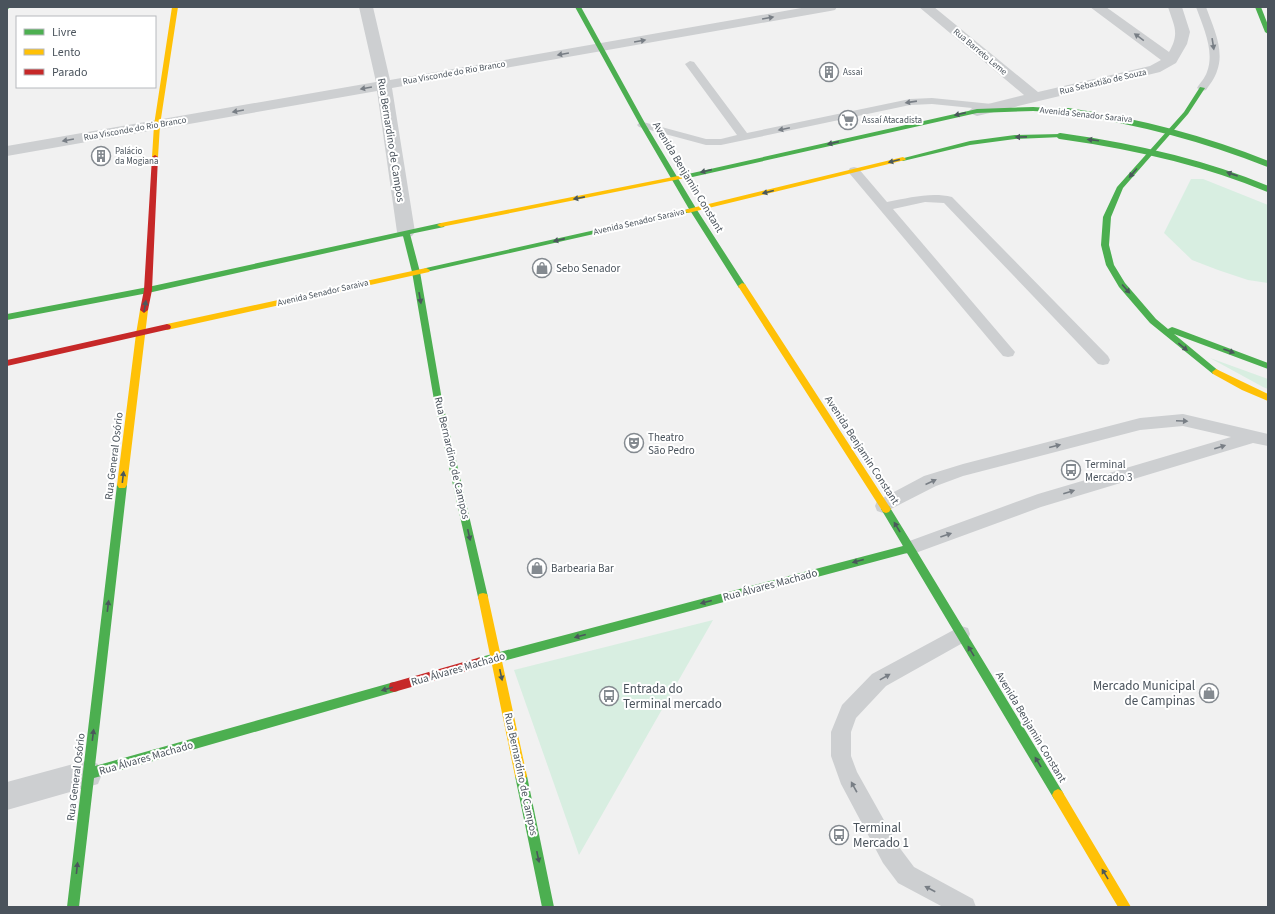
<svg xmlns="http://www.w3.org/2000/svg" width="1275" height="914" font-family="'Source Sans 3',sans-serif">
<rect width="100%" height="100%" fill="#f1f1f1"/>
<!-- green -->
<path fill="#d8eee1" d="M 1191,179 L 1203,179 L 1268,205 L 1268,283 L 1248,280 L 1218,270 L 1192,260 L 1164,233 Z
M 1210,358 L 1268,379 L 1268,389 L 1263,387 Z
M 713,620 L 579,855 L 514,670 Z"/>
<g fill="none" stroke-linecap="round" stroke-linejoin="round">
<!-- lane -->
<path fill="#cdcfd1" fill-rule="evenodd" d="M 1196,7 L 1206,7 C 1213,27 1225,50 1217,71 C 1215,78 1210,84 1206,90 L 1202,91 L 1197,88 C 1200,83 1205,78 1207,72 C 1215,51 1203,27 1196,7 Z
M 690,61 L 694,62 L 747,133 L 910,99 L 932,98 L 992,104 L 998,107 L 992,110 L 932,104 L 910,105 L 721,145 L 706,145 L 639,127 L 637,125 L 639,123 L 643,122 L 706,139 L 721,139 L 737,135 L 685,64 Z
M 854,167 L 858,168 L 887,202 C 910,198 930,192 952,197 L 1108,356 L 1110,360 L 1108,364 L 1103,365 L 1098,364 L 944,203 L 925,202 L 893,209 L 1015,352 L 1013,356 L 1008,357 L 1003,356 L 850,174 L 848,171 L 850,168 Z
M 1183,414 L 1268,434 L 1268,446 L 1253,443 L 1041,507 L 910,555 L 904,553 L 901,548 L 904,543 L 1038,494 L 1231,437 L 1183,426 L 1140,430 L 963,476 L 936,486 L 883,513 L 877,511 L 875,506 L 877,501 L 924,476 L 963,464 L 1140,418 Z
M 961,626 L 968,628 L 970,634 L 968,640 L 886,686 L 856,718 L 851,732 L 851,756 L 857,772 L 899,847 L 914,867 L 973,899 L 976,907 L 943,907 L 898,883 L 883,863 L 841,784 L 831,756 L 831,732 L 842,705 L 872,674 Z"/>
<!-- street -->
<path fill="#cdcfd1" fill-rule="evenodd" d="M 359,7 L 373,7 L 390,80 L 807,7 L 837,7 L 835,10 L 830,11 L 392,88 L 415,232 L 412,236 L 406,238 L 400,236 L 397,232 L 377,91 L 7,156 L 7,146 L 376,82 Z
M 919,7 L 934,7 L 1038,92 L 1150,66 L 1161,60 L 1090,7 L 1106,7 L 1169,52 C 1180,33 1174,26 1168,7 L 1182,7 L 1190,32 L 1187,44 L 1176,63 L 1160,72 L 977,116 L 972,114 L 969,111 L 972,108 L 1024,95 Z
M 88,760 L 98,764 L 102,774 L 98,784 L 7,810 L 7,782 Z"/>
<!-- fast -->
<path fill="#4caf50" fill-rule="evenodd" d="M 7,7 L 11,7 L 8,9 Z
M 575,7 L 581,7 L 646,125 L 697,210 L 746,286 L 745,288 L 739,288 L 691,212 L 426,272 L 422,270 L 426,268 L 689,209 L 640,125 Z
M 1255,7 L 1261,7 L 1268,25 L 1268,34 L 1265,32 Z
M 1200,87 L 1205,88 L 1188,114 L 1123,188 L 1111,217 L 1109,245 L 1114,265 L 1125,283 L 1156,319 L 1168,329 L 1172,327 L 1175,328 L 1268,363 L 1268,369 L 1174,334 L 1220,372 L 1219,374 L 1213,374 L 1150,323 L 1119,287 L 1106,265 L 1101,245 L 1103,217 L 1117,187 L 1184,112 Z
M 1033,107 L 1068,109 L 1071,111 L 1068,113 L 1033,111 L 977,113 L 688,178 L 685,176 L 688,174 L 977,109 Z
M 1060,134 L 1063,136 L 1062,137 L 1015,139 L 970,145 L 903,161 L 900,159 L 970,141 L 1015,135 Z
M 441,223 L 445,225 L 444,227 L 410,234 L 420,272 L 442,400 L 488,597 L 487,600 L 483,601 L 479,600 L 478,597 L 434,400 L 412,272 L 403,236 L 148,293 L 7,320 L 7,314 L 148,287 Z
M 122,481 L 125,482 L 127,485 L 95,766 L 394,682 L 398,683 L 399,687 L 398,691 L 394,692 L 94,778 L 79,907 L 67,907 L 117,485 L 119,482 Z
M 886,505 L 889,506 L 913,545 L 1062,791 L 1064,795 L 1062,799 L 1058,801 L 1054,799 L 907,553 L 481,667 L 477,666 L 476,662 L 477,658 L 481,657 L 903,546 L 881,509 L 883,506 Z
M 521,770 L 525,772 L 527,776 L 554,907 L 542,907 L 515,776 L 517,772 Z"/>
<!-- slow -->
<path fill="#ffc107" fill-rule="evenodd" d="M 172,7 L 178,7 L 160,125 L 158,157 L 155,159 L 152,157 L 154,125 Z
M 903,157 L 906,159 L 905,160 L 688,213 L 684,211 L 688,209 Z
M 688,174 L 691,176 L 690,177 L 441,227 L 437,225 L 441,223 Z
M 426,268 L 430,270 L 429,272 L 167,330 L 163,327 L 167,324 Z
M 742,283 L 745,284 L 889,506 L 891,509 L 889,512 L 886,513 L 883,512 L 738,286 Z
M 144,307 L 148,310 L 127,485 L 125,488 L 119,488 L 117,485 L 136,334 L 140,310 Z
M 1216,369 L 1268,394 L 1268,401 L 1242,390 L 1213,374 L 1212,372 Z
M 483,593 L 487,594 L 488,597 L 527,776 L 525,780 L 521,782 L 517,780 L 515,776 L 478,597 L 479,594 Z
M 1058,789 L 1062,791 L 1131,907 L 1118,907 L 1054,799 L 1052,795 L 1054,791 Z"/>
<!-- jam -->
<path fill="#c62828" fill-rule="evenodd" d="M 155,155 L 158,157 L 152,290 L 148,310 L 144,313 L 140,310 L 144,290 L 152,157 Z
M 167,324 L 170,325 L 171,327 L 170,329 L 7,366 L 7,360 Z
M 481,657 L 485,658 L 486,662 L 485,666 L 481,667 L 394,692 L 390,691 L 389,687 L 390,683 L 394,682 Z"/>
<!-- fast-bridge -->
<path stroke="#4caf50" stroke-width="6" d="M 1068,111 C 1137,121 1203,138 1268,164
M 1060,136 C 1132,146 1201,161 1268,189"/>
</g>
<!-- one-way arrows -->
<defs><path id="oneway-solid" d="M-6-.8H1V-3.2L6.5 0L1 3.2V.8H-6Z"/></defs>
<g fill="#787e85">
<use href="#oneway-solid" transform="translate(768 18) rotate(-10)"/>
<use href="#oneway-solid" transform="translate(1139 37) rotate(-144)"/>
<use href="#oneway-solid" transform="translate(640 41) rotate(-10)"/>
<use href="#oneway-solid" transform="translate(1213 44) rotate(81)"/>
<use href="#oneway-solid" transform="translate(563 54) rotate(170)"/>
<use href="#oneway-solid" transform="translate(366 88) rotate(170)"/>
<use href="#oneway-solid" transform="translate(911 102) rotate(172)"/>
<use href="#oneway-solid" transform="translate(238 111) rotate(170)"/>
<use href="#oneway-solid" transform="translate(784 129) rotate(168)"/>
<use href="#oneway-solid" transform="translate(68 140) rotate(170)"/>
<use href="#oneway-solid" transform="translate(1182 421) rotate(3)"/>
<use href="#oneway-solid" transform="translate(1055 446) rotate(-14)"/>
<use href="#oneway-solid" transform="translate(1220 447) rotate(-17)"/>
<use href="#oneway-solid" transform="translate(931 482) rotate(-24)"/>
<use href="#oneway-solid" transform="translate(1069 492) rotate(-17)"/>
<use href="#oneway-solid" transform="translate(946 535) rotate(-19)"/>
<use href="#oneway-solid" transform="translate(885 677) rotate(-29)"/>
<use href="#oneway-solid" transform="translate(854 787) rotate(-119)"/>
<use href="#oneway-solid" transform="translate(930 889) rotate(-152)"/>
</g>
<g fill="#4a585b">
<use href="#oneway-solid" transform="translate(960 114) rotate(167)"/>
<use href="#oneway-solid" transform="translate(1021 137) rotate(179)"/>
<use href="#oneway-solid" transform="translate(1093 140) rotate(-173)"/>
<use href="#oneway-solid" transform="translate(833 143) rotate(167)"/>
<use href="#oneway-solid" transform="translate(894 161) rotate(166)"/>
<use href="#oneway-solid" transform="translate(706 171) rotate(167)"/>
<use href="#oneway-solid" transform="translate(1133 173) rotate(131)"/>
<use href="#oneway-solid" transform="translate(1232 174) rotate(-160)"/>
<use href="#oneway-solid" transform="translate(768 192) rotate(166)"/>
<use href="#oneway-solid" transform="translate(579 198) rotate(169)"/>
<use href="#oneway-solid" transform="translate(559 240) rotate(167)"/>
<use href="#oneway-solid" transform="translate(1126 289) rotate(48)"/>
<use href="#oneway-solid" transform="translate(420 298) rotate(80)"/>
<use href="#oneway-solid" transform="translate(145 306) rotate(-80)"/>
<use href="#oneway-solid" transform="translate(1183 347) rotate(39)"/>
<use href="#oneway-solid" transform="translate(1229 351) rotate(20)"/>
<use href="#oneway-solid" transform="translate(123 477) rotate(-83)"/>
<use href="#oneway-solid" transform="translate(897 527) rotate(-121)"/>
<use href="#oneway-solid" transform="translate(469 535) rotate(77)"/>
<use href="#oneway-solid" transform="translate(858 561) rotate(165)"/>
<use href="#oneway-solid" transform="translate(706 602) rotate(165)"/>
<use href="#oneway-solid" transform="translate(108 606) rotate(-83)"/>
<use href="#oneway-solid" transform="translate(580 636) rotate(165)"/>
<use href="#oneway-solid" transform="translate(971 651) rotate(-121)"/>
<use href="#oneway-solid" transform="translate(501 675) rotate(78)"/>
<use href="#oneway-solid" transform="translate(387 689) rotate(164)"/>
<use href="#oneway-solid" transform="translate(93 735) rotate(-83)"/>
<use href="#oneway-solid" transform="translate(1038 762) rotate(-121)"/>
<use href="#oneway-solid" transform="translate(538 857) rotate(78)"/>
<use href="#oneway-solid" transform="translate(77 868) rotate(-84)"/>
<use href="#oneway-solid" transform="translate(1105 874) rotate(-121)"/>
</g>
<!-- icons -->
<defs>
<g id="building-ring" transform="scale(1)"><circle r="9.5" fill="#fff" stroke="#848a90" stroke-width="1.5"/><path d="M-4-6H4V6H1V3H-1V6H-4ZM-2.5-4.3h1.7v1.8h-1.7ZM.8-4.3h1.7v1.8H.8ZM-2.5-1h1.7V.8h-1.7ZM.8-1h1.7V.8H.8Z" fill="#848a90"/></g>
<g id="supermarket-ring" transform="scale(1)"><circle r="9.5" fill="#fff" stroke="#848a90" stroke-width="1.5"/><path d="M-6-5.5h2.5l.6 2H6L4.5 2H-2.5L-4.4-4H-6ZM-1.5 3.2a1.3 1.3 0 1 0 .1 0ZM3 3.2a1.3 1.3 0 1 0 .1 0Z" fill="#848a90"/></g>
<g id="shop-ring" transform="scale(1)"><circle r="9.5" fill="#fff" stroke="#848a90" stroke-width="1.5"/><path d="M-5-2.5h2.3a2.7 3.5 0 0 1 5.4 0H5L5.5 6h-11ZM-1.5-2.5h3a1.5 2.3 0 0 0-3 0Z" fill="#848a90"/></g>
<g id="theatre-ring" transform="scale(1)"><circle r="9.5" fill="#fff" stroke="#848a90" stroke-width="1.5"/><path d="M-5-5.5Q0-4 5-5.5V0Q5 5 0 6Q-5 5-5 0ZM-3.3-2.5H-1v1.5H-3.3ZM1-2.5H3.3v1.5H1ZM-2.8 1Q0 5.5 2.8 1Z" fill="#848a90"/></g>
<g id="bus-ring" transform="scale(1)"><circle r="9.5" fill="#fff" stroke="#848a90" stroke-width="1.5"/><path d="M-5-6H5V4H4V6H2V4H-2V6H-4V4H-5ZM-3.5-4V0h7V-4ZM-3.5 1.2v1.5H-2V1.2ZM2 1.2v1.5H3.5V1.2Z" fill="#848a90"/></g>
</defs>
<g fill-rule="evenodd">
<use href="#building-ring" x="829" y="72"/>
<use href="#supermarket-ring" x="848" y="120"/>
<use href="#building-ring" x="101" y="156"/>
<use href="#shop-ring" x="542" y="268"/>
<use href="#theatre-ring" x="634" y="443"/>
<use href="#bus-ring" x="1071" y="470"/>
<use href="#shop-ring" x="537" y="568"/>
<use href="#shop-ring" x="1209" y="693"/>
<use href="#bus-ring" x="609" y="696"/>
<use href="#bus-ring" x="839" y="835"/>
</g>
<g text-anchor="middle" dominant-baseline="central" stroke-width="4" stroke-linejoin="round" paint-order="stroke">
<!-- far-street labels -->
<g font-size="9" fill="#4a535c" stroke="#fff">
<text transform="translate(980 52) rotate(40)">Rua Barreto Leme</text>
<text transform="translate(454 73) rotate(-10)">Rua Visconde do Rio Branco</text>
<text transform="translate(1103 82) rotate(-13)">Rua Sebastião de Souza</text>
<text transform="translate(1086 115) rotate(6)">Avenida Senador Saraiva</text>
<text transform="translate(135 129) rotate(-10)">Rua Visconde do Rio Branco</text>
<text transform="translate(639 222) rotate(-13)">Avenida Senador Saraiva</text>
<text transform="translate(323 293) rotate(-13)">Avenida Senador Saraiva</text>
</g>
<!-- far-poi labels -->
<g font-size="9" fill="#4a535c" stroke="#fff" text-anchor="start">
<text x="843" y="72">Assai</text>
<text x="862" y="120">Assaí Atacadista</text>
<text x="115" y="151">Palácio<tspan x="115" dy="10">da Mogiana</tspan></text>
</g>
<!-- street labels -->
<g font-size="11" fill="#4a535c" stroke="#fff">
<text transform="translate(391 140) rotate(81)">Rua Bernardino de Campos</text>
<text transform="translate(688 177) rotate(59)">Avenida Benjamin Constant</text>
<text transform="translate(862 450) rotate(57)">Avenida Benjamin Constant</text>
<text transform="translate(114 456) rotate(-83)">Rua General Osório</text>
<text transform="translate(452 458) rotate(77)">Rua Bernardino de Campos</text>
<text transform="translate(770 585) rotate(-15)">Rua Álvares Machado</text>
<text transform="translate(458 669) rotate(-16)">Rua Álvares Machado</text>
<text transform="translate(1031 727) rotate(59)">Avenida Benjamin Constant</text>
<text transform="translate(146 758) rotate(-16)">Rua Álvares Machado</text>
<text transform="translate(521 774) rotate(78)">Rua Bernardino de Campos</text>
<text transform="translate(76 777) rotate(-83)">Rua General Osório</text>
</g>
<!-- poi labels -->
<g font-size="11" fill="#4a535c" stroke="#fff" text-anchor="start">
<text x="556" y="268">Sebo Senador</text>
<text x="648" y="437">Theatro<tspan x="648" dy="13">São Pedro</tspan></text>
<text x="1085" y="464">Terminal<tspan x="1085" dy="13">Mercado 3</tspan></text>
<text x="551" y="568">Barbearia Bar</text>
</g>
<!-- near-poi labels -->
<g font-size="13" fill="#4a535c" stroke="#fff" text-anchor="start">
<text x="1195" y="686" text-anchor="end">Mercado Municipal<tspan x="1195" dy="15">de Campinas</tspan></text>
<text x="623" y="689">Entrada do<tspan x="623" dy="15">Terminal mercado</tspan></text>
<text x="853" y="828">Terminal<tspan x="853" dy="15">Mercado 1</tspan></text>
</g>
</g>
<!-- border -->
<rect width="1275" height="914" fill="none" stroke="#4a535c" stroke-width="16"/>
<!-- legend -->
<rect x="16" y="16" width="140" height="72" fill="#ffffff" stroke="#b7babe"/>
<rect x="24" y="29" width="20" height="6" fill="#4caf50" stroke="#b7babe"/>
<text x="52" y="36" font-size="12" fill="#4a535c">Livre</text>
<rect x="24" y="49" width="20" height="6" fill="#ffc107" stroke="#b7babe"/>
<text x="52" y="56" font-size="12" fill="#4a535c">Lento</text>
<rect x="24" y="69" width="20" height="6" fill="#c62828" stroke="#b7babe"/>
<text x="52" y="76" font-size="12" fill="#4a535c">Parado</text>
</svg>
